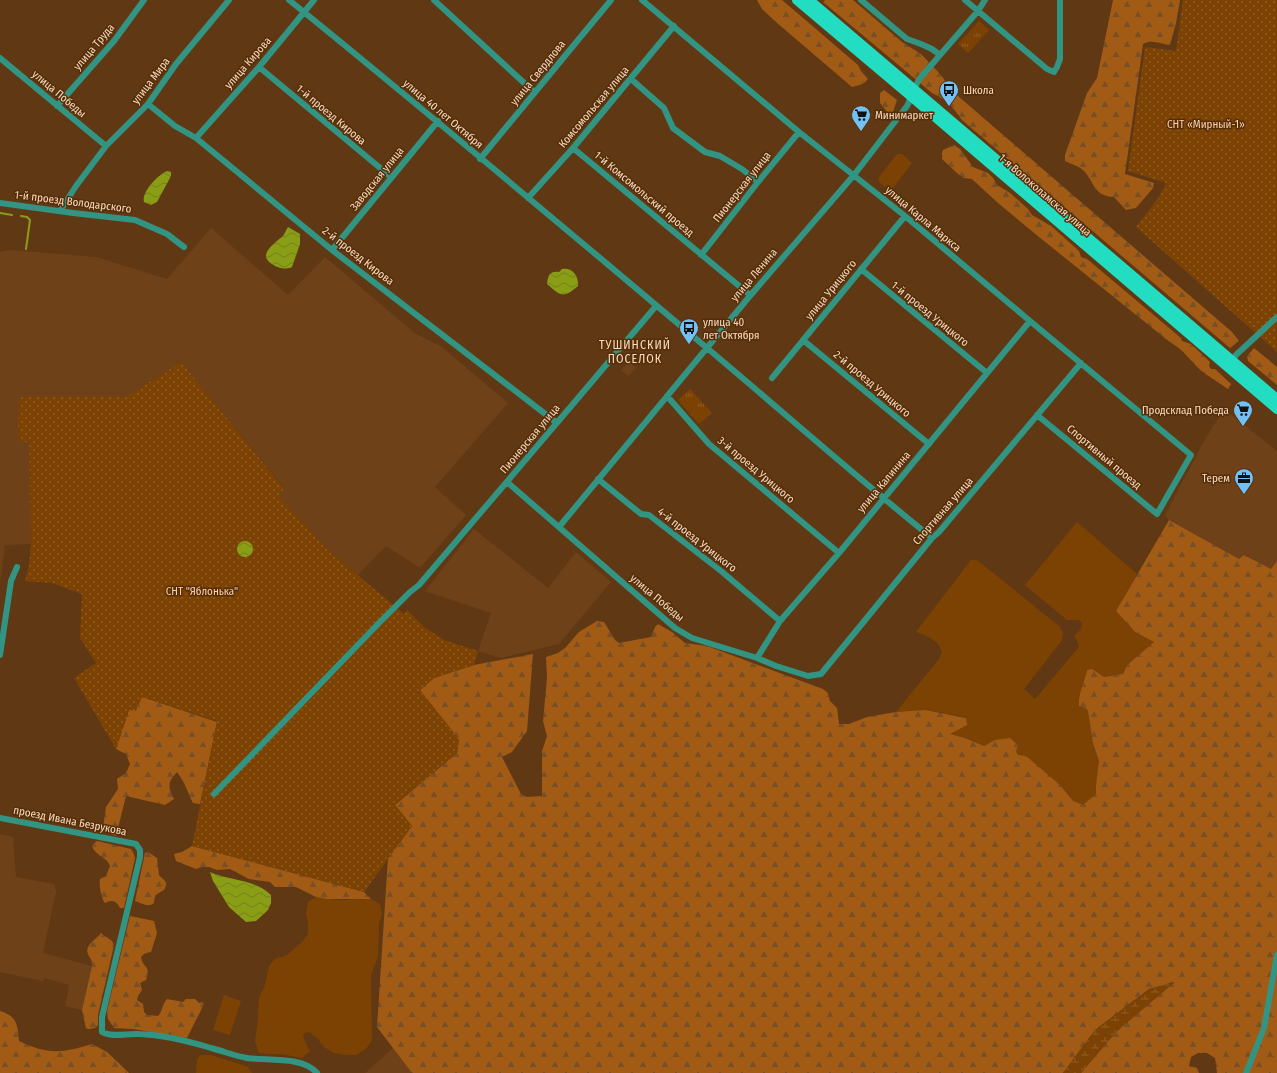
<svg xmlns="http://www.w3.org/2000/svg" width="1277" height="1073" font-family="'Fira Sans Condensed',sans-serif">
<defs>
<pattern id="forest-firs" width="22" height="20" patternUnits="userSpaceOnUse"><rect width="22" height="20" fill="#a15b15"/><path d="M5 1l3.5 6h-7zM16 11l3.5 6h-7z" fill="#7a4f26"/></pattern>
<pattern id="wetland-marsh" width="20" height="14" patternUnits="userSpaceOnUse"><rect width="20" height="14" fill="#7c4203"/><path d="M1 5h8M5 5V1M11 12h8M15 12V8" fill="none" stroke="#8f5d26"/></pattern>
<pattern id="park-tufts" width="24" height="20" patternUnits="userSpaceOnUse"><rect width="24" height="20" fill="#7c4203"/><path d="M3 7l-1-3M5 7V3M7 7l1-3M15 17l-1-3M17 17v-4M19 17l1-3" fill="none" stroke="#8f5d26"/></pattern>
<pattern id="garden-dots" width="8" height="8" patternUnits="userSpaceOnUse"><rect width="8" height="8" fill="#7c4203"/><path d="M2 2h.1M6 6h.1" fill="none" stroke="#8f5d26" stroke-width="1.8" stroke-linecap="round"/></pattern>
<pattern id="water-waves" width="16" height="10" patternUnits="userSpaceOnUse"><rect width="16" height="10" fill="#899e15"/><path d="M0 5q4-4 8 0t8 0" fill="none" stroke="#768220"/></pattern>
</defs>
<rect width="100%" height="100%" fill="#613814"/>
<!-- built -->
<path fill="#6f4118" d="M 211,228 L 288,295 L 325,257 L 416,334 L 442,347 L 508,403 L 435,487 L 466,515 L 420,568 L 386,546 L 358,575 L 330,552 L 278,496 L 284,487 L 181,362 L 126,397 L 19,397 L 18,426 L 20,442 L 29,442 L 31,544 L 5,545 L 0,584 L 0,252 L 10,250 L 96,257 L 167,279 Z
M 629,362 L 636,368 L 628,376 L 621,370 Z
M 1224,409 L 1277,451 L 1277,561 L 1271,569 L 1244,555 L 1239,559 L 1169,520 L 1165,515 L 1205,439 Z
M 474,529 L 548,588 L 576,552 L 611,582 L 559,644 L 501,658 L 478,651 L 491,613 L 425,591 Z
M 0,834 L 13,837 L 16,877 L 54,884 L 56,892 L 43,953 L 92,966 L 82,1010 L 65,1006 L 69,985 L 44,978 L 43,981 L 0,972 Z
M 393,1048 L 412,1073 L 365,1073 Z"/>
<!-- grass -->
<path fill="#7c4203" d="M 897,154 L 902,154 L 912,163 L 893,188 L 888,189 L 879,182 L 879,177 Z
M 1077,522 L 1137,574 L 1116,611 L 1135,632 L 1154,642 L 1127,665 L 1123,674 L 1104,677 L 1092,669 L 1087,670 L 1085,681 L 1079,698 L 1088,711 L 1093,743 L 1099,761 L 1096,785 L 1096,794 L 1083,806 L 1073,802 L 1060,785 L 1018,755 L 1016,751 L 995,740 L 984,746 L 965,738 L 949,734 L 966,717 L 925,710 L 896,712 L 939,659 L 942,651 C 938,640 927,636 916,632 L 971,560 L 977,560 L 1059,626 L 1063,632 L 1062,640 L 1024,689 L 1035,699 L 1079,647 L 1078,643 L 1074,636 C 1078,632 1082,630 1082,623 L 1079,620 L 1067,620 L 1025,585 Z
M 316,897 L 337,900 L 371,899 L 380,904 L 382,914 L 379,924 L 378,956 L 371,976 L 372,1040 L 366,1049 L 356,1055 L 345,1055 L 334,1053 L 324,1047 L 317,1038 L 309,1032 L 303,1034 L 305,1042 L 310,1051 L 302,1058 L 281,1054 L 270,1054 L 259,1053 L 255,1041 L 258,1019 L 259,997 L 264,988 L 269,966 L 276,958 L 286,956 L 302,942 L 308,934 L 308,923 L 306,913 L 308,902 Z
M 224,995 L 241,1001 L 230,1035 L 213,1030 Z
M 200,1055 L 211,1055 L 243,1065 L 248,1067 L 252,1073 L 196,1073 L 197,1060 Z"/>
<!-- forest -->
<path fill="url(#forest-firs)" d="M 757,0 L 782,0 L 858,65 L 861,71 L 868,79 L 863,84 L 852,87 L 776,22 L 762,9 Z
M 825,0 L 853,0 L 902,42 L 921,54 L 942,76 L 949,88 L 958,96 L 1232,332 L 1239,341 L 1230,348 L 962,120 C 953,107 947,100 932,93 L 823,2 Z
M 1113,0 L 1180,0 L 1176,23 L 1170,45 C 1160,44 1152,39 1143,44 L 1125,174 L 1154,183 L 1153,188 L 1136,208 L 1126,210 L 1114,197 C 1094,196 1095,184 1085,172 C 1080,166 1071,164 1065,161 L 1065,155 L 1087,93 L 1097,78 Z
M 884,90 L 897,100 L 892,115 L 888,113 L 880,103 L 880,93 Z
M 954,145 L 960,149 L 973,167 L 988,173 L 993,178 L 997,185 L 1010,193 L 1028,209 L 1032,215 L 1051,226 L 1079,251 L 1081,257 L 1087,259 L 1181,338 L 1182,341 L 1191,344 L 1210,362 L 1209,366 L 1211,369 L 1215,369 L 1231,384 L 1228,389 C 1220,384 1212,378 1204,373 C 1193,365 1183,348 1171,343 L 1039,237 L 998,203 L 972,179 L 964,178 L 958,174 L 942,159 L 942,152 L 943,150 Z
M 1254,348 L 1277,367 L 1277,385 L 1248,361 L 1247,356 Z
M 1169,520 L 1239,559 L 1244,555 L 1271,569 L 1277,561 L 1277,1073 L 1217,1073 L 1215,1058 L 1207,1053 L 1198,1053 L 1191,1057 L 1189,1066 L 1197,1068 L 1199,1073 L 1081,1073 L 1116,1032 L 1174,982 L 1149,989 L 1095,1030 L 1063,1073 L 412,1073 L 377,1027 L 388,858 L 412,826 L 395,805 L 457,753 L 459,740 L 420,690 L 434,678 L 474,665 L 533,654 L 527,731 L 512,752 L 502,757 L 521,794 L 527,797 L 542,796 L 542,751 L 547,736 L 543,721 L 547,678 L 546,657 L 558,653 L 565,648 L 579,632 L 597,621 L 604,622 L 615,640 L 619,643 L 651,637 L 655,627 L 658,624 L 672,632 L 685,643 L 707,646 L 823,689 L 828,693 L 830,701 L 837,708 L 839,724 L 849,724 L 867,717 L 896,712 L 925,710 L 966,718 L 967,725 L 950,734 L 965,738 L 984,746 L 995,740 L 1010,738 L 1018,745 L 1016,751 L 1018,755 L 1026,756 L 1060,785 L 1073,801 L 1083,805 L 1096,794 L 1096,785 L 1099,761 L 1093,743 L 1088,711 L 1086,708 L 1079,706 C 1078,693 1085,682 1087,670 L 1092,669 L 1104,677 L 1123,674 L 1127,665 L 1154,642 L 1135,632 L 1116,611 Z
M 142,697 L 217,722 L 200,804 L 193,803 C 187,791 185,782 177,772 C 168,782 167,786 174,799 L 165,805 L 126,796 L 116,836 L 105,832 L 103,828 L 106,807 L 118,789 L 117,779 L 126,773 L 130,764 L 126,754 L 116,749 L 129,710 Z
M 97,841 L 131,849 L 133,852 L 135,858 L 124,908 L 120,908 C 117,901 111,899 105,903 L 103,900 C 101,893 99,887 100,879 L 106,876 L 110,866 C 107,856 94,856 92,845 Z
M 192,846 L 364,892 L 371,899 L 327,899 L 316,897 L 296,887 L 275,887 L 270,882 L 249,879 L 230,869 L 217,870 L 209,867 L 202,867 L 196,869 L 176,861 L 174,854 L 182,852 Z
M 148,852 L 157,858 L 159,875 C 164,881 169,881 164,890 C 156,895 155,893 154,903 C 148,908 141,903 135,901 L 145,853 Z
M 130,916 L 154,921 L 157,933 L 151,952 L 144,954 L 141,957 C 142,968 152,965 146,980 L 140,983 L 142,990 L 138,996 L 137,1000 L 143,1004 L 144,1012 L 147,1015 L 158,1016 C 163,1011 162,1004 167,999 L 183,1002 L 186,999 L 195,999 L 199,1003 L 203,1002 L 204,1004 L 187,1038 L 133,1029 L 114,1028 L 108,1019 L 107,1011 Z
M 101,933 L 112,941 L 114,945 L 98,1015 L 98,1025 L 95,1028 L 88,1029 L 86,1028 L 82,1010 L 92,966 C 92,957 90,960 88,954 C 84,945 97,939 101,933 Z
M 0,1011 C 18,1017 17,1024 19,1041 C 47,1055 63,1053 92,1044 L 107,1052 L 129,1073 L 0,1073 Z"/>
<!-- wetland -->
<path fill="url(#wetland-marsh)" d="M 1175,982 L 1116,1032 L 1081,1073 L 1063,1073 L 1095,1030 L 1149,989 Z"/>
<!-- park -->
<path fill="url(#park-tufts)" d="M 979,21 L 989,30 L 968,53 L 958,44 Z
M 690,389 L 712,413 L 699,424 L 678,400 Z"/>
<!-- garden -->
<path fill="url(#garden-dots)" d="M 1183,0 L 1277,0 L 1277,352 L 1136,227 L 1159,197 L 1166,183 L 1128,171 L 1145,47 L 1176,51 Z
M 181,362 L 284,488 L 278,496 L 330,552 L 404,614 L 407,610 L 424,627 L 444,640 L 478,651 L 474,665 L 434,678 L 420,690 L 459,739 L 457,753 L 395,805 L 412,826 L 364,892 L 192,846 L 217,721 L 142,697 L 136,711 L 129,710 L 116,749 L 74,678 L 96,663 L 80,638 L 82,594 L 52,583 L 25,581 L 29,565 L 31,544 L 29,442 L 20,442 L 18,426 L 19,397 L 126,397 Z"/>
<!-- water -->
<path fill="url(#water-waves)" d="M 167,171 L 171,172 L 171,176 L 157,202 L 151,205 L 144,202 C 141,192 159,174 167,171 Z
M 288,227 L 300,234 L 300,244 L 292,267 C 283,272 265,263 266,255 C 267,248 278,240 283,236 C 285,233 286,230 288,227 Z
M 562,269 C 573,267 579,277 578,286 C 563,299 561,296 547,284 C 548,275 550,271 559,272 Z
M237 549a8 8 0 1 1 16 0a8 8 0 1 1-16 0Z
M 210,872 C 230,881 255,879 271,895 L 271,903 L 268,910 L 256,921 L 246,922 L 229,907 L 213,881 Z"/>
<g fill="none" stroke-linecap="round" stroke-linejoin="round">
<!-- stream -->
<path stroke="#899e15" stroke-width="2" d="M 0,213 L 12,215
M 21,216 L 27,217 L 30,220 L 26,249"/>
<!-- minor -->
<path stroke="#329583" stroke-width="6" d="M 289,0 C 430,114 568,231 707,348 C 782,411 855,476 932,538
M 434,0 L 534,92
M 642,0 L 799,132 L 905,216 L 1030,321 L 1191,455 L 1157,514 L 1037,415
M 861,0 L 907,39 L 921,44 L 932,49 L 940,55
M 965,0 L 1047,69 L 1054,72 L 1057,67 L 1060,59 L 1060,0
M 0,58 L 106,146
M 259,67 L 391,177
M 631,79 L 664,108 L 673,128 L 705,152 L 720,156 L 742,169 L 758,182
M 148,104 L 175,126 L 196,138 L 332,250 L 557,423
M 57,106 L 114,41 L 144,0
M 196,138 L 259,67 L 314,0
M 573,148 L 750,295
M 480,159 L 611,0
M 528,198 L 573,148 L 674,26
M 0,203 L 73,213 L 135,220 L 167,234 L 184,247
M 60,211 L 76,186 L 106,146 L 148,104 L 176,64 L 229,0
M 332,250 L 438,121
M 701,255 L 758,182 L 799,132
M 861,269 L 987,373
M 803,340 L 929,444
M 1229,363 L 1237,354 L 1277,317
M 772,378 L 905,216
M 667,396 L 709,444 L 839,553
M 598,479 L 641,514 L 649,515 L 721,571 L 780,621
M 507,482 L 675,628 L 692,638 L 757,658 L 776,666 L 808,676 L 821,674 L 932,538 L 939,532 L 1081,363
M 559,527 L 749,297 L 854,175 L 907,106 C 912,97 914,86 921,77 L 978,11 L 985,0
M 0,655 L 11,581 L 17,567
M 757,658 L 780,621 L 839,553 L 1030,321
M 214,794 L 378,624 L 410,592 L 419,585 C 499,492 577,399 656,306
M 0,818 L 136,844 L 140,850 L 140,857 L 102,1017 L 102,1032 C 112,1038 127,1033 139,1034 C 163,1035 188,1041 211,1048 C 223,1051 235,1056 247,1058 C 267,1061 303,1056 317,1073
M 1246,1073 L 1264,1028 L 1277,955"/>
<!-- primary -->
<path stroke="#22ddc1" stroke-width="10" d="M 797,0 L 912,97 L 1277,409
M 809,0 L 1277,399"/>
</g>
<!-- icons -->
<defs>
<g id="bus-pin" transform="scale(1)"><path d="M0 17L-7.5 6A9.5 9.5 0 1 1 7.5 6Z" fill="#72c1f5" stroke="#552e07"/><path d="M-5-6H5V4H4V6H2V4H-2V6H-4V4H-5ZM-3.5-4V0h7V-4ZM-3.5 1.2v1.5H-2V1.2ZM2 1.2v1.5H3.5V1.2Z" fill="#111"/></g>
<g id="supermarket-pin" transform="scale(1)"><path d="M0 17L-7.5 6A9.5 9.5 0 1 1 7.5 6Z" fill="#72c1f5" stroke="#552e07"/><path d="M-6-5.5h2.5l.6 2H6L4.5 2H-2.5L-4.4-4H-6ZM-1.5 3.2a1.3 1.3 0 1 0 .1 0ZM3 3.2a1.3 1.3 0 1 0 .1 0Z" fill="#111"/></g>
<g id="office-pin" transform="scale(1)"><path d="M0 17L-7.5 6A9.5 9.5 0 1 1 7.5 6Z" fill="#72c1f5" stroke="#552e07"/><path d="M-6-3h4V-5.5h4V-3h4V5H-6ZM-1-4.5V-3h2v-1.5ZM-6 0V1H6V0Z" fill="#111"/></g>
</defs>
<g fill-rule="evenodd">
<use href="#bus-pin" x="949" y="90"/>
<use href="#supermarket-pin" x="861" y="115"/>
<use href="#bus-pin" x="689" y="328"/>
<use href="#supermarket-pin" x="1243" y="410"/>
<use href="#office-pin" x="1244" y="478"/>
</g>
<g text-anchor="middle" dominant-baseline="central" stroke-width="3" stroke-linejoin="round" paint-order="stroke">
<!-- street labels -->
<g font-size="11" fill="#f9dac2" stroke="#552e07">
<text transform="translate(94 47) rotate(-50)">улица Труда</text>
<text transform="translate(248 63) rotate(-49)">улица Кирова</text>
<text transform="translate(538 73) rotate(-51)">улица Свердлова</text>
<text transform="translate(151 81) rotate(-53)">улица Мира</text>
<text transform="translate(59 94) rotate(40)">улица Победы</text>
<text transform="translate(594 107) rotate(-50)">Комсомольская улица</text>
<text transform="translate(443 114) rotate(40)">улица 40 лет Октября</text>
<text transform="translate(331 115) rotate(40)">1-й проезд Кирова</text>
<text transform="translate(377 179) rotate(-51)">Заводская улица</text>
<text transform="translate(742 187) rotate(-52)">Пионерская улица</text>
<text transform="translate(644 194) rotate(40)">1-й Комсомольский проезд</text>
<text transform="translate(1045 195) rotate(41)">1-я Волоколамская улица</text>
<text transform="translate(73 202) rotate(7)">1-й проезд Володарского</text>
<text transform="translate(923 219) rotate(40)">улица Карла Маркса</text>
<text transform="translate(358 256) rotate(38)">2-й проезд Кирова</text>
<text transform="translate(754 275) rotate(-50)">улица Ленина</text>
<text transform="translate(831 290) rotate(-51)">улица Урицкого</text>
<text transform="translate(930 314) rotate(39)">1-й проезд Урицкого</text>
<text transform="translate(872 384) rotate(40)">2-й проезд Урицкого</text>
<text transform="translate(530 439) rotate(-50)">Пионерская улица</text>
<text transform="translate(1104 457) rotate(40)">Спортивный проезд</text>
<text transform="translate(756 470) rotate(40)">3-й проезд Урицкого</text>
<text transform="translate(884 482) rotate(-50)">улица Калинина</text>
<text transform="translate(943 511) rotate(-49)">Спортивная улица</text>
<text transform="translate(697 540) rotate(38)">4-й проезд Урицкого</text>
<text transform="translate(657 598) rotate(40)">улица Победы</text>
<text transform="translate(70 821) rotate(11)">проезд Ивана Безрукова</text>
</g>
<!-- poi labels -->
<g font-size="11" fill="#f9dac2" stroke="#552e07" text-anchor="start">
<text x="963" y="90">Школа</text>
<text x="875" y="115">Минимаркет</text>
<text x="703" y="322">улица 40<tspan x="703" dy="13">лет Октября</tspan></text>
<text x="1229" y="410" text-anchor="end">Продсклад Победа</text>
<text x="1230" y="478" text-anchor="end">Терем</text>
</g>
<!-- park labels -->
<g font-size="11" fill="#ffd0ab" stroke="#552e07">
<text x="1206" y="124">СНТ «Мирный-1»</text>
<text x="202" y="591">СНТ "Яблонька"</text>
</g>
<!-- neighbourhood labels -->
<g font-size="12" letter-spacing="1" fill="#f9dac2" stroke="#552e07">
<text x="635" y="345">ТУШИНСКИЙ<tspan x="635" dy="14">ПОСЕЛОК</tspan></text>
</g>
</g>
</svg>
